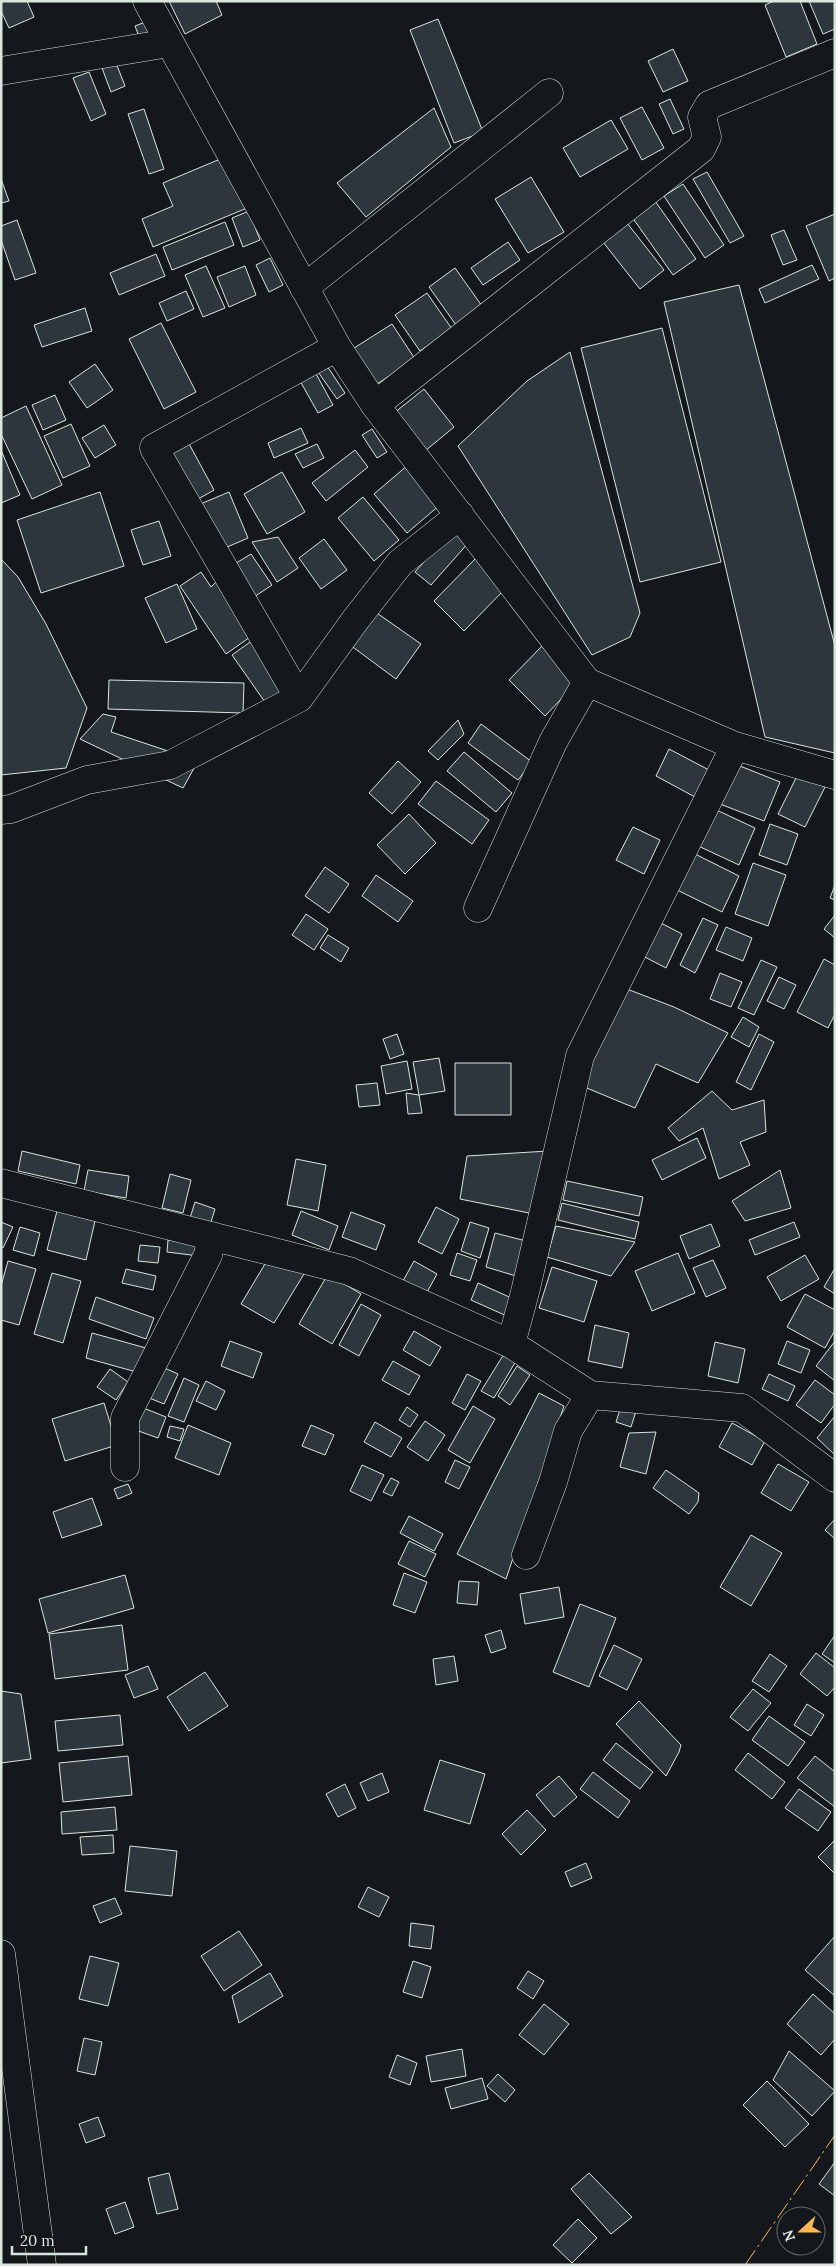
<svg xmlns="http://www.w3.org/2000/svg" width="836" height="2266" font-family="Lora,serif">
<rect width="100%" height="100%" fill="#14181c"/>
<!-- building -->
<path fill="#2c363c" stroke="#d8e6dc" d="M 1,1 L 27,1 L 34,17 L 9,28 L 1,11 Z
M 169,1 L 216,1 L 222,15 L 185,34 Z
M 774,1 L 800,1 L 817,44 L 786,57 L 765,5 Z
M 809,1 L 835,1 L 835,29 L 823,34 Z
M 153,19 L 160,37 L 142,44 L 135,26 Z
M 438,19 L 483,132 L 454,143 L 410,30 Z
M 673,49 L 688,81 L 663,92 L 648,61 Z
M 116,63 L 125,86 L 111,92 L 102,68 Z
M 89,72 L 106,114 L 91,121 L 73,78 Z
M 670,99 L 684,129 L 673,134 L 659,104 Z
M 642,107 L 664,148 L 642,160 L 620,118 Z
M 434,108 L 451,147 L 366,217 L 337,183 Z
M 144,109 L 164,169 L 149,174 L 128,114 Z
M 611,120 L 628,149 L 580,177 L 563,148 Z
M 225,157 L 247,208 L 153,247 L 142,219 L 173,206 L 163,183 Z
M 707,172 L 744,236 L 730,243 L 693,179 Z
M 531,177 L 564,232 L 528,253 L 495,199 Z
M 1,179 L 9,201 L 1,203 Z
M 683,184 L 724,245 L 705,258 L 664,196 Z
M 655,201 L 696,259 L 673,275 L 632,217 Z
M 249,211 L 260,240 L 243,247 L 232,218 Z
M 835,214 L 835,278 L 829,281 L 806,226 Z
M 17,220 L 36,273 L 15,280 L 1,240 L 1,226 Z
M 225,222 L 234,245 L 172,270 L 163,247 Z
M 627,223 L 664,270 L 640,289 L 603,242 Z
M 784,230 L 797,260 L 783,265 L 771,235 Z
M 508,242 L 520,260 L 483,285 L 471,268 Z
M 156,254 L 165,276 L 119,295 L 110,273 Z
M 270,258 L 283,285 L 269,292 L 256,265 Z
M 812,265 L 819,279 L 765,303 L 759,289 Z
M 206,266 L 225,308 L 203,317 L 185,275 Z
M 245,266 L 256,295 L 229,307 L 217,277 Z
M 455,268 L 482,306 L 456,325 L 429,287 Z
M 739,285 L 835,646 L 835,753 L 765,737 L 664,302 Z
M 186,291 L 194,309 L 167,321 L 159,303 Z
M 427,293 L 452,329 L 420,351 L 395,315 Z
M 85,308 L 92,331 L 42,347 L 34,325 Z
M 161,323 L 196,392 L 164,409 L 129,339 Z
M 392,324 L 415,359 L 374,386 L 351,350 Z
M 662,328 L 721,562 L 640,582 L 581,348 Z
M 570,352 L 640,613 L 630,637 L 592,655 L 458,446 L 527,381 Z
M 325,363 L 345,393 L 337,399 L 316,369 Z
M 95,364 L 113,390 L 87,408 L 69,382 Z
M 314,370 L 333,405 L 318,413 L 299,379 Z
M 424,389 L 454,427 L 425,451 L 394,413 Z
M 55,395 L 66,420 L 43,430 L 32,405 Z
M 26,406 L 62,485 L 32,499 L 1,434 L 1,418 Z
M 71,424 L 90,466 L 63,478 L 44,436 Z
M 104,425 L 116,445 L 95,458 L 82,438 Z
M 301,428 L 308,443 L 274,458 L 268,443 Z
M 372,429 L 387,452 L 377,458 L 362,435 Z
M 187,440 L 214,490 L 193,502 L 165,452 Z
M 317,444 L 324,458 L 303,468 L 295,454 Z
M 1,450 L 20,495 L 1,503 Z
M 355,450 L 368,467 L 326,501 L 312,483 Z
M 408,465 L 441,504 L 407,533 L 374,494 Z
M 282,472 L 305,512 L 267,534 L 244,494 Z
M 100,492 L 124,566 L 41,593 L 17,520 Z
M 229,492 L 248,538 L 218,551 L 198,505 Z
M 363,497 L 399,540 L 374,561 L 338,518 Z
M 159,521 L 171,556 L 143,565 L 131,530 Z
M 455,527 L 470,541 L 431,585 L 415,572 Z
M 278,537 L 298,568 L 277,582 L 252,542 Z
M 324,539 L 347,570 L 321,589 L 299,558 Z
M 251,554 L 272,585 L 254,597 L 233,565 Z
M 477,557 L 507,587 L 464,631 L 434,601 Z
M 1,559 L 18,577 L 46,624 L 87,708 L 66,768 L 1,775 Z
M 201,572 L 211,587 L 216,582 L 253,635 L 226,654 L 180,586 Z
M 177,584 L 197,629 L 166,643 L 145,598 Z
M 374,611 L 421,644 L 396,679 L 350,645 Z
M 253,640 L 288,690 L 267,705 L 232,655 Z
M 542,646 L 578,681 L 545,716 L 509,680 Z
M 109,680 L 244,683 L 243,713 L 108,709 Z
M 103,714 L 116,717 L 111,732 L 198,761 L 183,788 L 80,739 Z
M 458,720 L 464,734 L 438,760 L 428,751 Z
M 481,724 L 532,762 L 518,780 L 468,743 Z
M 669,749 L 709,770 L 695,797 L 656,776 Z
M 464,752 L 512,793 L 496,812 L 447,771 Z
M 398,761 L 421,782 L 392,814 L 369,793 Z
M 735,764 L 780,782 L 764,821 L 720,804 Z
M 798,774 L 825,787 L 805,827 L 778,814 Z
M 436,781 L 489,820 L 472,844 L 418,804 Z
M 710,807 L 755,828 L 739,865 L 694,844 Z
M 409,814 L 436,843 L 405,874 L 377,845 Z
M 770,824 L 798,834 L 787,865 L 759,855 Z
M 633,827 L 660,840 L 644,874 L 616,860 Z
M 691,852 L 739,876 L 722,912 L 673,888 Z
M 753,863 L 786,875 L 768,926 L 735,914 Z
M 325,867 L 349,884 L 329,913 L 305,896 Z
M 376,875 L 413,901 L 398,922 L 362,896 Z
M 835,885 L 835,900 L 830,898 Z
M 306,914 L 328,929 L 314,950 L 292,935 Z
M 835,915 L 835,938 L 824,929 Z
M 703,918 L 718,925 L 695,973 L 680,965 Z
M 655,920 L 682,934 L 666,968 L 639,954 Z
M 726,927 L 752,938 L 743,961 L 716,950 Z
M 328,935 L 349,948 L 341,962 L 320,948 Z
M 824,959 L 835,965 L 835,1014 L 828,1028 L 797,1012 Z
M 761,960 L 777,967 L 754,1015 L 738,1008 Z
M 720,973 L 742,982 L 731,1007 L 710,999 Z
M 779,977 L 796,985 L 784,1009 L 767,1001 Z
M 619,986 L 674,1007 L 728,1033 L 698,1083 L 656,1064 L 635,1108 L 577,1084 Z
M 743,1017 L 759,1027 L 749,1047 L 731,1037 Z
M 397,1034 L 404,1054 L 390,1059 L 383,1039 Z
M 759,1034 L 774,1042 L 751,1090 L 736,1082 Z
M 439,1058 L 445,1091 L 419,1095 L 413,1062 Z
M 407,1061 L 412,1089 L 386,1094 L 381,1066 Z
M 455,1063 L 511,1063 L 511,1115 L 455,1115 Z
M 377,1083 L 380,1105 L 359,1107 L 356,1085 Z
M 712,1091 L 732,1110 L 764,1100 L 766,1132 L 740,1142 L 750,1165 L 719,1179 L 703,1128 L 679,1141 L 668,1128 Z
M 406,1093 L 419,1095 L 422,1113 L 408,1114 Z
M 697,1138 L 706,1158 L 662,1180 L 652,1160 Z
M 22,1151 L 80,1165 L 76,1184 L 18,1171 Z
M 548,1151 L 534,1214 L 460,1199 L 467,1156 Z
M 296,1159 L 326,1165 L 318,1211 L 287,1205 Z
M 88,1170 L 129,1176 L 126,1198 L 84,1191 Z
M 780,1170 L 791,1208 L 745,1221 L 732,1201 Z
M 170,1174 L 191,1180 L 183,1213 L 162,1208 Z
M 567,1181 L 643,1197 L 639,1216 L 563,1200 Z
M 195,1202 L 215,1209 L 210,1225 L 190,1218 Z
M 562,1203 L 639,1222 L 635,1239 L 558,1220 Z
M 436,1207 L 459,1219 L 442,1254 L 418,1242 Z
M 57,1211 L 95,1221 L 86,1260 L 47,1250 Z
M 301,1211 L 338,1226 L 329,1250 L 292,1235 Z
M 351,1212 L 385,1225 L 376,1250 L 342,1237 Z
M 1,1222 L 13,1227 L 3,1248 L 1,1247 Z
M 470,1222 L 489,1228 L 480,1258 L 461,1251 Z
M 794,1222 L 800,1237 L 755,1255 L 749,1240 Z
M 711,1224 L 720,1246 L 689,1259 L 680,1236 Z
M 556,1226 L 635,1242 L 611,1276 L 547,1257 Z
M 20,1227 L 40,1233 L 34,1256 L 13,1250 Z
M 495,1233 L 526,1241 L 516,1276 L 486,1267 Z
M 168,1240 L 200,1244 L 199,1256 L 167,1252 Z
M 140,1245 L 160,1247 L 158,1263 L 138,1261 Z
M 457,1253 L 477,1260 L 470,1281 L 450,1275 Z
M 678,1253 L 695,1293 L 652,1311 L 635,1271 Z
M 271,1254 L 304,1274 L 274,1323 L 241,1304 Z
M 805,1255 L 819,1279 L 781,1301 L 767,1277 Z
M 713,1260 L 726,1288 L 706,1297 L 693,1268 Z
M 8,1261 L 36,1269 L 19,1325 L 1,1320 L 1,1286 Z
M 414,1261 L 437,1274 L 426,1294 L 403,1281 Z
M 552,1267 L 597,1281 L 584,1322 L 539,1308 Z
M 835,1268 L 835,1294 L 824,1287 Z
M 126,1269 L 156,1276 L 153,1290 L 122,1283 Z
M 52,1273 L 81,1281 L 63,1343 L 34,1334 Z
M 328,1274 L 361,1294 L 332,1344 L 299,1324 Z
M 478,1283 L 516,1300 L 509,1317 L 471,1300 Z
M 805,1294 L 835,1310 L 835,1330 L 825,1348 L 787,1327 Z
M 96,1297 L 154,1318 L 146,1339 L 89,1319 Z
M 361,1304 L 381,1315 L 359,1356 L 339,1345 Z
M 595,1325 L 629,1333 L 622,1368 L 588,1361 Z
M 414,1331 L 441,1347 L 430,1366 L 403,1350 Z
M 92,1333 L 146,1348 L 140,1373 L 86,1358 Z
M 230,1341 L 262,1353 L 253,1378 L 221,1366 Z
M 787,1341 L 810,1350 L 801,1373 L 778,1364 Z
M 835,1341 L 835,1381 L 816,1366 Z
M 715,1342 L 745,1349 L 738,1383 L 708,1376 Z
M 504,1354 L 516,1361 L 494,1398 L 481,1391 Z
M 393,1361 L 420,1376 L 409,1395 L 382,1380 Z
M 160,1366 L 178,1374 L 164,1404 L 147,1397 Z
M 517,1366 L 530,1375 L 510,1405 L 498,1396 Z
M 110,1369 L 128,1382 L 116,1400 L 97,1387 Z
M 467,1374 L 481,1381 L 465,1410 L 452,1403 Z
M 769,1374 L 795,1386 L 788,1401 L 762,1389 Z
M 184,1378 L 199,1385 L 184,1422 L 168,1416 Z
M 815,1380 L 835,1395 L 835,1404 L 821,1423 L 796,1405 Z
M 206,1381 L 225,1391 L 216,1410 L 196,1401 Z
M 539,1393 L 564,1406 L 506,1579 L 457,1554 Z
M 623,1400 L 638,1405 L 631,1427 L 616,1422 Z
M 104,1403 L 117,1445 L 65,1461 L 52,1419 Z
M 473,1406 L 495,1419 L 470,1463 L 448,1450 Z
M 141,1407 L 166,1417 L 158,1438 L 133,1429 Z
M 407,1407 L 418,1415 L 410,1427 L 399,1420 Z
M 835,1416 L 835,1455 L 817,1438 Z
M 425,1421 L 445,1435 L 428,1461 L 407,1447 Z
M 375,1422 L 402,1438 L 391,1457 L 364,1442 Z
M 732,1423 L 765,1441 L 752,1465 L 719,1447 Z
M 188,1425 L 231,1443 L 219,1475 L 175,1458 Z
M 311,1425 L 334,1435 L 325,1455 L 302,1446 Z
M 170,1426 L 184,1429 L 180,1441 L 167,1437 Z
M 656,1432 L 646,1474 L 620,1467 L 629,1433 Z
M 455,1460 L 470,1467 L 459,1489 L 445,1482 Z
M 778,1464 L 809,1482 L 791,1511 L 761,1493 Z
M 362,1465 L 384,1475 L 371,1501 L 350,1491 Z
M 666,1470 L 699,1493 L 698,1502 L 689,1514 L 653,1488 Z
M 391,1478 L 399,1482 L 392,1496 L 383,1492 Z
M 128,1484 L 132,1493 L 118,1499 L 114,1489 Z
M 92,1498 L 102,1525 L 62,1538 L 53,1512 Z
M 409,1516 L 443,1534 L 434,1551 L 400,1533 Z
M 835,1519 L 835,1539 L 825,1530 Z
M 751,1535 L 782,1553 L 751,1606 L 720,1587 Z
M 409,1541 L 436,1554 L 425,1577 L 398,1564 Z
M 404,1573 L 427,1582 L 415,1613 L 393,1605 Z
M 125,1575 L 134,1608 L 48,1633 L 39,1599 Z
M 459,1581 L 479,1582 L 477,1605 L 457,1603 Z
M 559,1587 L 564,1617 L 525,1624 L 520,1594 Z
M 580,1604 L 616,1618 L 589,1687 L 553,1672 Z
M 122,1625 L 128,1670 L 55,1679 L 49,1634 Z
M 501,1630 L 506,1648 L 491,1653 L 485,1635 Z
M 835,1635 L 835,1663 L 822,1654 Z
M 614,1645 L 642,1659 L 627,1690 L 599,1676 Z
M 816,1653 L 835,1668 L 835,1687 L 827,1696 L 800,1674 Z
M 770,1654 L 787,1666 L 769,1692 L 752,1681 Z
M 454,1656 L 458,1681 L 436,1685 L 433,1659 Z
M 148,1666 L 158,1689 L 134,1698 L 125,1675 Z
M 205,1672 L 228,1706 L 189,1731 L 167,1697 Z
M 753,1689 L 771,1703 L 748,1731 L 730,1717 Z
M 1,1691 L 21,1694 L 31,1759 L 1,1763 Z
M 639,1701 L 681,1745 L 679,1752 L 666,1776 L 616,1724 Z
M 807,1704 L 824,1715 L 811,1736 L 794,1725 Z
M 120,1715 L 123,1745 L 58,1751 L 55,1721 Z
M 769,1716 L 805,1742 L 788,1766 L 752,1740 Z
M 616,1743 L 653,1772 L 640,1789 L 603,1760 Z
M 748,1753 L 785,1782 L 772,1799 L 735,1770 Z
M 128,1756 L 132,1795 L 63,1802 L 59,1763 Z
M 815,1756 L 835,1772 L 835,1807 L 797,1778 Z
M 440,1760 L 485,1774 L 470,1824 L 424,1810 Z
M 593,1772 L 630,1801 L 618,1818 L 580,1789 Z
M 382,1773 L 389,1792 L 368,1801 L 360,1783 Z
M 559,1776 L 577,1797 L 554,1817 L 536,1795 Z
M 345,1784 L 356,1808 L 338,1817 L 326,1794 Z
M 799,1789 L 831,1812 L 818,1831 L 785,1808 Z
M 115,1807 L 117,1830 L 62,1834 L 61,1812 Z
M 527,1810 L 546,1830 L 521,1855 L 502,1834 Z
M 113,1835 L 114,1853 L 82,1855 L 80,1837 Z
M 835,1840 L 835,1874 L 818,1857 Z
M 130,1846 L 177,1851 L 172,1896 L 125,1891 Z
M 586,1863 L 592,1878 L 571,1887 L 565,1872 Z
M 368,1887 L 389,1897 L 379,1917 L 358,1907 Z
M 115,1898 L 122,1914 L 100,1923 L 93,1906 Z
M 411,1923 L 434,1926 L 431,1949 L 409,1946 Z
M 239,1931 L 262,1965 L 224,1991 L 201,1956 Z
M 835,1936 L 835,1996 L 805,1970 Z
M 90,1956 L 119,1963 L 108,2006 L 79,1999 Z
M 413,1961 L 431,1967 L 422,1998 L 403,1992 Z
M 528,1971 L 544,1981 L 533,1999 L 517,1988 Z
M 270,1973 L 283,1996 L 239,2023 L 232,1996 Z
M 813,1994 L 835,2014 L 835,2039 L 821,2055 L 787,2024 Z
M 544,2004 L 569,2024 L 544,2055 L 519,2035 Z
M 84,2038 L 102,2042 L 95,2075 L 77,2071 Z
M 462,2049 L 466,2076 L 431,2082 L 426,2056 Z
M 789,2051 L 835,2091 L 812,2116 L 773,2080 Z
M 397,2055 L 417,2063 L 410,2085 L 389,2077 Z
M 498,2074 L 515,2090 L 505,2102 L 487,2086 Z
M 482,2078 L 488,2099 L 451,2109 L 445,2088 Z
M 767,2081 L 809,2124 L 785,2147 L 743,2105 Z
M 98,2117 L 105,2136 L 86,2143 L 79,2124 Z
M 835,2162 L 835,2196 L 819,2184 Z
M 169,2173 L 178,2209 L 157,2214 L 148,2178 Z
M 589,2173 L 632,2217 L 611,2234 L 571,2189 Z
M 125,2202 L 134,2227 L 115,2234 L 106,2209 Z
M 578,2219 L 597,2238 L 572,2263 L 553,2245 Z"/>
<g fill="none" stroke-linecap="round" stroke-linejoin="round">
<!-- minor casing -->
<g stroke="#d8e6dc" stroke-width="29">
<path id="minor" d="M 147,1 L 337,347 L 154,448 L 299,698
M 1,71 L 169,43
M 304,288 L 549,93
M 337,347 L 375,405 L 587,682 L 735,746 L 835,775
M 375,405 L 701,149 L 707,137 L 702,117 L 709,105 L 835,53
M 1,810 L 11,809 L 87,780 L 170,765 L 299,698 L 356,619 L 400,563 L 460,515
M 478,908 L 553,742 L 587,682
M 1,1183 L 349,1271 L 511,1344 L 590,1395 L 742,1408 L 835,1478
M 511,1344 L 525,1292 L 580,1056 L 735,746
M 125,1467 L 125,1418 L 208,1255 L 212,1236
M 526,1555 L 553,1482 L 568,1431 L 590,1395
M 1,1954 L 42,2265"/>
</g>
<!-- minor -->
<use href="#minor" stroke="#14181c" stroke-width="28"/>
<!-- power -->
<path stroke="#ffb74d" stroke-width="1" stroke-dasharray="18 4 2.5 4" stroke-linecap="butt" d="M 745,2265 L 835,2135"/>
</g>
<!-- border -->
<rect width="836" height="2266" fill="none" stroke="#d8e6dc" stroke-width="5"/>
<!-- north arrow -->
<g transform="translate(801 2231) rotate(249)"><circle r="24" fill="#14181c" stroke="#626a69"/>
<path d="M0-4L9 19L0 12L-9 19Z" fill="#ffb74d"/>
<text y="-8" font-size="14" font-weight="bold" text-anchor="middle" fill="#d8e6dc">N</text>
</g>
<!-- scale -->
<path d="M12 2246v8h74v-8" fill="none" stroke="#d8e6dc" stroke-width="2.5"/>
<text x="20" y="2246" font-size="15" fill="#d8e6dc" stroke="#14181c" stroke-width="4" paint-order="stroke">20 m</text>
</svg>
